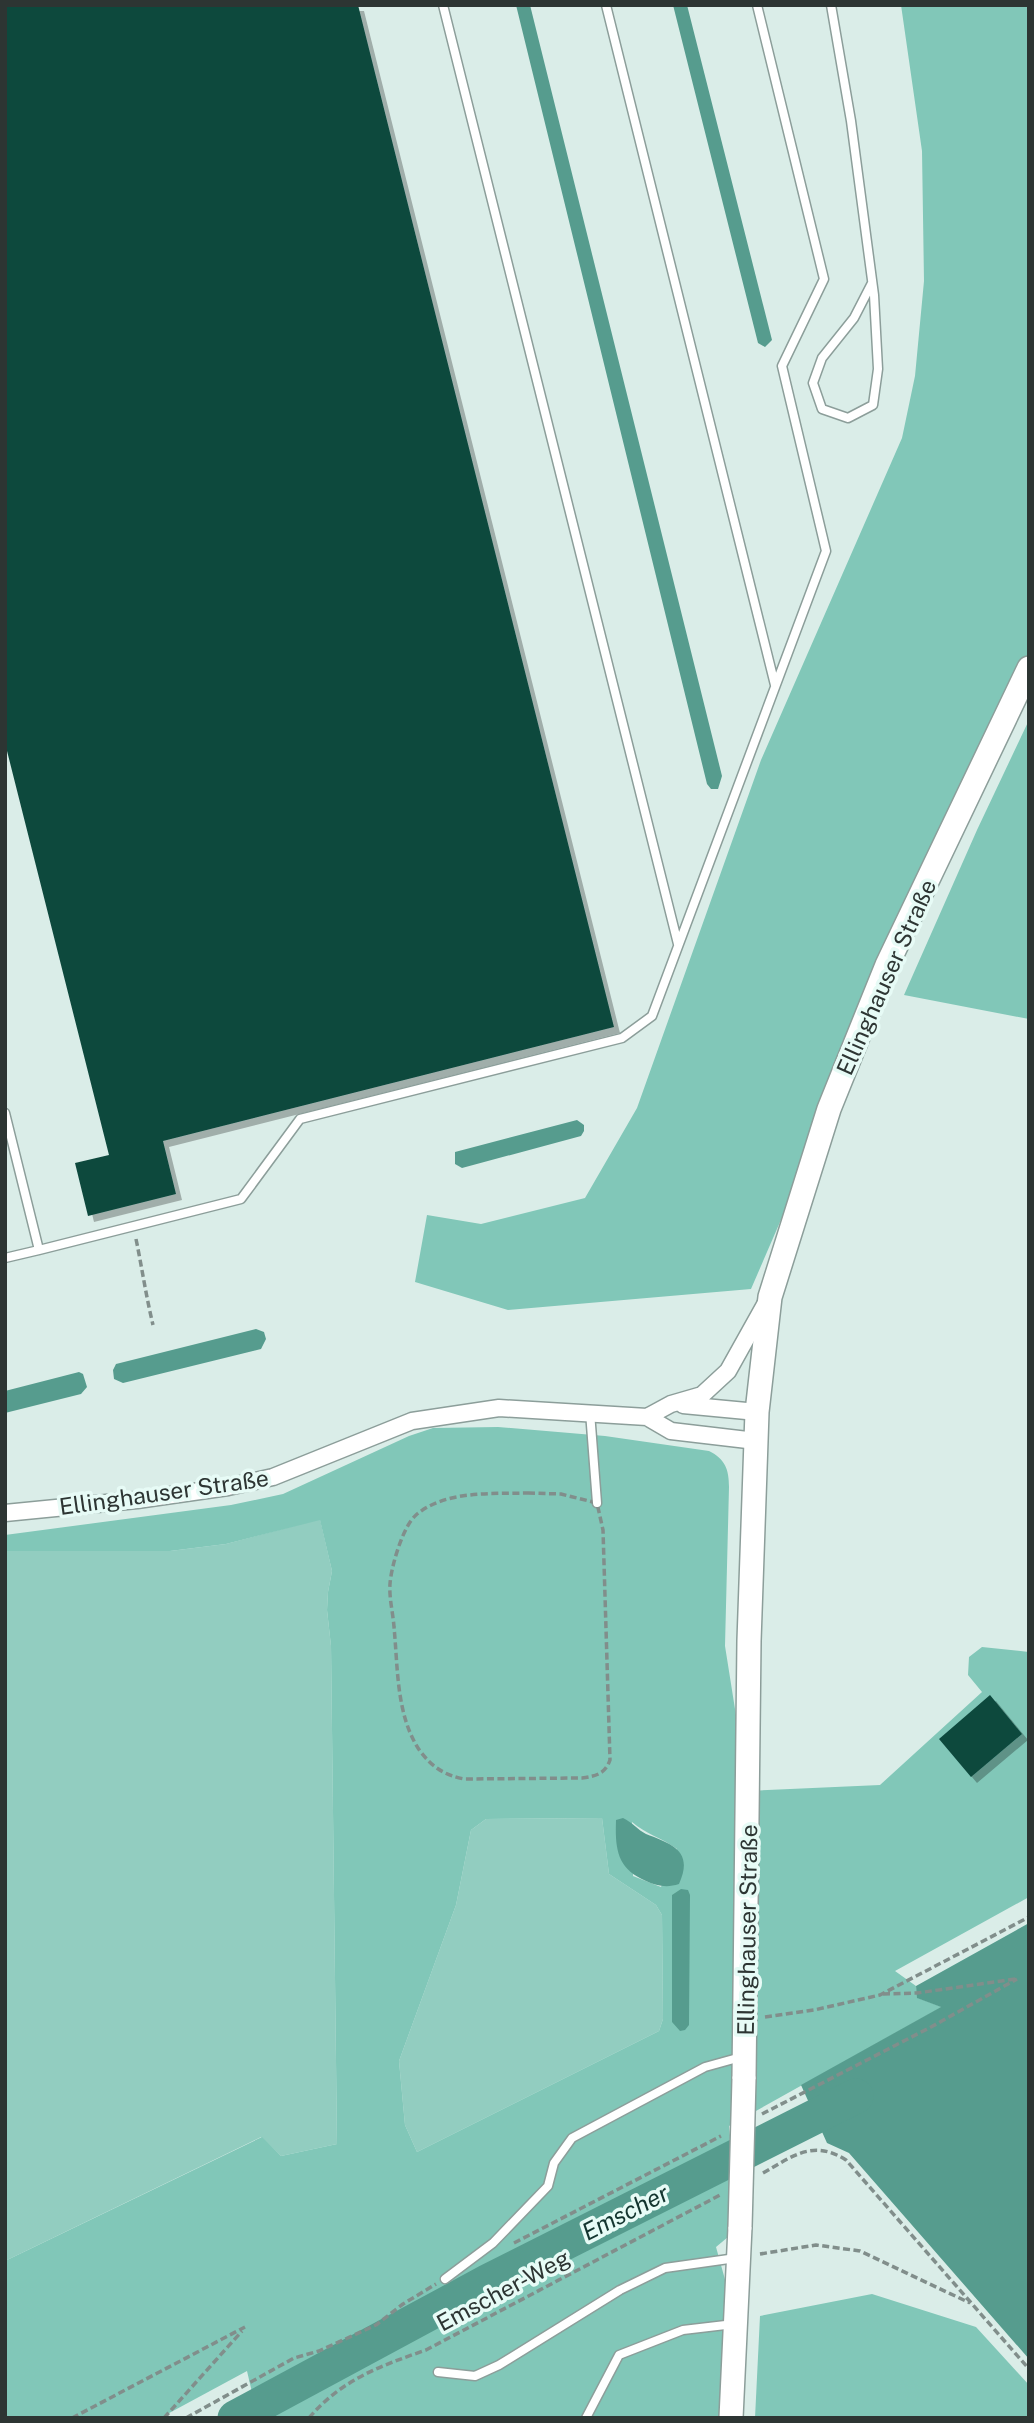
<svg xmlns="http://www.w3.org/2000/svg" width="1034" height="2423" font-family="'Public Sans',sans-serif">
<defs>
<filter id="shadow"><feDropShadow dx="6" dy="6" stdDeviation="0" flood-color="#0004"/></filter>
</defs>
<rect width="100%" height="100%" fill="#daede8"/>
<!-- green -->
<path fill="#92cdc0" d="M 320,1519 L 332,1571 L 328,1592 L 327,1610 L 331,1646 L 337,2144 L 281,2156 L 261,2137 L 5,2261 L 5,1551 L 170,1551 L 226,1544 Z
M 602,1818 L 609,1874 L 656,1905 L 662,1915 L 663,2019 L 659,2031 L 417,2152 L 405,2125 L 399,2061 L 456,1905 L 471,1830 L 486,1819 Z"/>
<!-- forest -->
<path fill="#81c7b8" fill-rule="evenodd" d="M 901,5 L 1029,5 L 1029,668 L 829,1109 L 751,1289 L 508,1310 L 415,1282 L 427,1215 L 481,1224 L 585,1198 L 637,1108 L 761,760 L 902,438 L 915,376 L 924,281 L 922,151 Z
M 1029,720 L 1029,1019 L 904,995 L 977,830 Z
M 498,1427 L 605,1436 L 709,1451 C 725,1459 729,1469 729,1487 L 725,1646 L 748,1791 L 880,1785 L 982,1692 L 968,1675 L 969,1657 L 982,1647 L 1029,1652 L 1029,1897 L 895,1971 L 916,1986 L 918,1998 L 942,2007 L 729,2126 L 740,2227 L 716,2247 L 737,2323 L 730,2418 L 258,2418 L 247,2371 L 160,2418 L 5,2418 L 5,2261 L 262,2137 L 281,2156 L 337,2144 L 331,1646 L 327,1610 L 328,1592 L 332,1571 L 320,1520 L 226,1544 L 170,1551 L 5,1551 L 5,1535 L 231,1505 L 283,1494 L 409,1436 L 433,1428 ZM 602,1818 L 609,1874 L 656,1905 L 662,1915 L 663,2019 L 659,2031 L 417,2152 L 405,2125 L 399,2061 L 456,1905 L 471,1830 L 486,1819 ZM 632,1822 C 646,1834 662,1838 677,1849 L 661,1887 L 633,1876 Z
M 872,2294 L 976,2327 L 1029,2385 L 1029,2418 L 755,2418 L 760,2316 Z"/>
<!-- water -->
<path fill="#569c8e" d="M 516,5 L 530,5 L 722,776 L 718,789 L 711,789 L 707,784 Z
M 673,5 L 687,5 L 772,340 L 765,347 L 758,343 Z
M 577,1120 L 584,1125 L 584,1131 L 581,1136 L 462,1168 L 455,1164 L 455,1152 Z
M 256,1329 L 264,1332 L 266,1339 L 261,1349 L 123,1383 L 114,1379 L 113,1370 L 116,1364 Z
M 79,1372 L 83,1374 L 87,1387 L 81,1394 L 5,1413 L 5,1391 Z
M 623,1818 C 632,1822 638,1830 646,1834 C 672,1844 694,1851 679,1884 C 667,1888 657,1886 646,1881 C 617,1869 615,1849 616,1820 Z
M 681,1889 L 688,1890 L 690,1895 L 689,2025 L 685,2030 L 680,2031 L 672,2022 L 672,1895 Z
M 1029,1923 L 1029,2359 L 849,2153 L 827,2143 L 801,2085 L 941,2007 L 917,1998 L 916,1986 Z"/>
<g fill="none" stroke-linecap="round" stroke-linejoin="round">
<!-- river -->
<path stroke="#569c8e" stroke-width="35" d="M 235,2418 L 487,2282 L 856,2096"/>
</g>
<!-- building -->
<path fill="#0f483e" filter="url(#shadow)" d="M 5,5 L 358,5 L 614,1027 L 163,1141 L 176,1194 L 88,1216 L 75,1163 L 109,1155 L 5,743 Z
M 990,1695 L 1022,1734 L 971,1777 L 939,1739 Z"/>
<g fill="none" stroke-linecap="round" stroke-linejoin="round">
<!-- lane casing -->
<g stroke="#8c9e9a" stroke-width="11">
<path id="lane" d="M 443,5 L 678,944
M 606,5 L 775,685
M 831,5 L 851,121 L 874,295 L 878,369 L 873,405 L 848,418 L 822,409 L 813,383 L 822,358 L 854,318 L 872,283
M 5,1113 L 39,1250 L 5,1258
M 39,1250 L 241,1199 L 300,1119 L 622,1038 L 652,1016 L 826,551 L 782,366 L 824,279 L 757,5
M 590,1412 L 597,1503
M 445,2279 L 493,2243 L 548,2186 L 554,2163 L 572,2138 L 705,2067 L 741,2057
M 438,2372 L 475,2376 L 499,2365 L 620,2290 L 665,2268 L 736,2258
M 586,2418 L 619,2355 L 683,2330 L 734,2324"/>
</g>
<!-- street casing -->
<g stroke="#8c9e9a" stroke-width="19">
<path id="street" d="M 683,1405 L 757,1412
M 647,1417 L 671,1404 L 702,1395 L 728,1371 L 766,1303
M 5,1513 L 137,1500 L 228,1487 L 273,1477 L 412,1421 L 499,1408 L 647,1417 L 671,1431 L 756,1441"/>
</g>
<!-- secondary casing -->
<g stroke="#8c9e9a" stroke-width="26">
<path id="secondary" d="M 744,2079 L 749,1641 L 757,1412 L 770,1297 L 829,1109 L 887,965 L 1029,668
M 731,2418 L 740,2227"/>
</g>
<!-- path -->
<path stroke="#818e8b" stroke-width="3.5" stroke-dasharray="7 3.5" stroke-linecap="butt" d="M 136,1239 C 142,1268 146,1296 153,1325
M 528,1493 L 561,1494 L 597,1503 L 603,1530 L 610,1760 C 605,1774 596,1776 582,1778 L 464,1779 C 444,1775 432,1767 420,1751 C 396,1716 398,1668 394,1627 C 393,1613 389,1598 390,1584 C 391,1567 403,1526 416,1515 C 445,1490 492,1494 528,1493 Z
M 883,1994 L 917,1993 L 1015,1979
M 765,2017 L 814,2010 L 880,1995 L 1029,1917
M 762,2114 L 931,2027 L 1017,1979
M 763,2173 C 793,2156 813,2139 846,2160 L 1029,2369
M 514,2243 L 721,2136
M 760,2254 L 816,2245 L 860,2251 L 970,2303
M 72,2418 L 245,2327
M 164,2418 L 242,2331
M 186,2418 L 294,2358 L 319,2351 L 376,2325 L 403,2304 L 436,2284
M 309,2418 C 341,2380 380,2366 426,2350 L 722,2194"/>
<!-- lane -->
<use href="#lane" stroke="#fff" stroke-width="8"/>
<!-- street -->
<use href="#street" stroke="#fff" stroke-width="16"/>
<!-- secondary -->
<use href="#secondary" stroke="#fff" stroke-width="23"/>
<!-- secondary-bridge casing -->
<g stroke="#8c9e9a" stroke-width="26" stroke-linecap="butt">
<path id="secondary-bridge" d="M 740,2227 L 744,2079"/>
</g>
<!-- secondary-bridge -->
<use href="#secondary-bridge" stroke="#fff" stroke-width="23"/>
</g>
<g text-anchor="middle" dominant-baseline="central" stroke-width="7" stroke-linejoin="round" paint-order="stroke">
<!-- street labels -->
<g font-size="23" fill="#2d3533" stroke="#e7fbf6">
<text transform="translate(886 977) rotate(-66)">Ellinghauser Straße</text>
<text transform="translate(164 1492) rotate(-8)">Ellinghauser Straße</text>
<text transform="translate(747 1930) rotate(-89)">Ellinghauser Straße</text>
<text transform="translate(503 2290) rotate(-28)">Emscher-Weg</text>
</g>
<!-- water labels -->
<g font-size="24" font-style="italic" fill="#13352f" stroke="#e7fbf6">
<text transform="translate(625 2212) rotate(-27)">Emscher</text>
</g>
</g>
<!-- border -->
<rect width="1034" height="2423" fill="none" stroke="#2d3533" stroke-width="14"/>
</svg>
